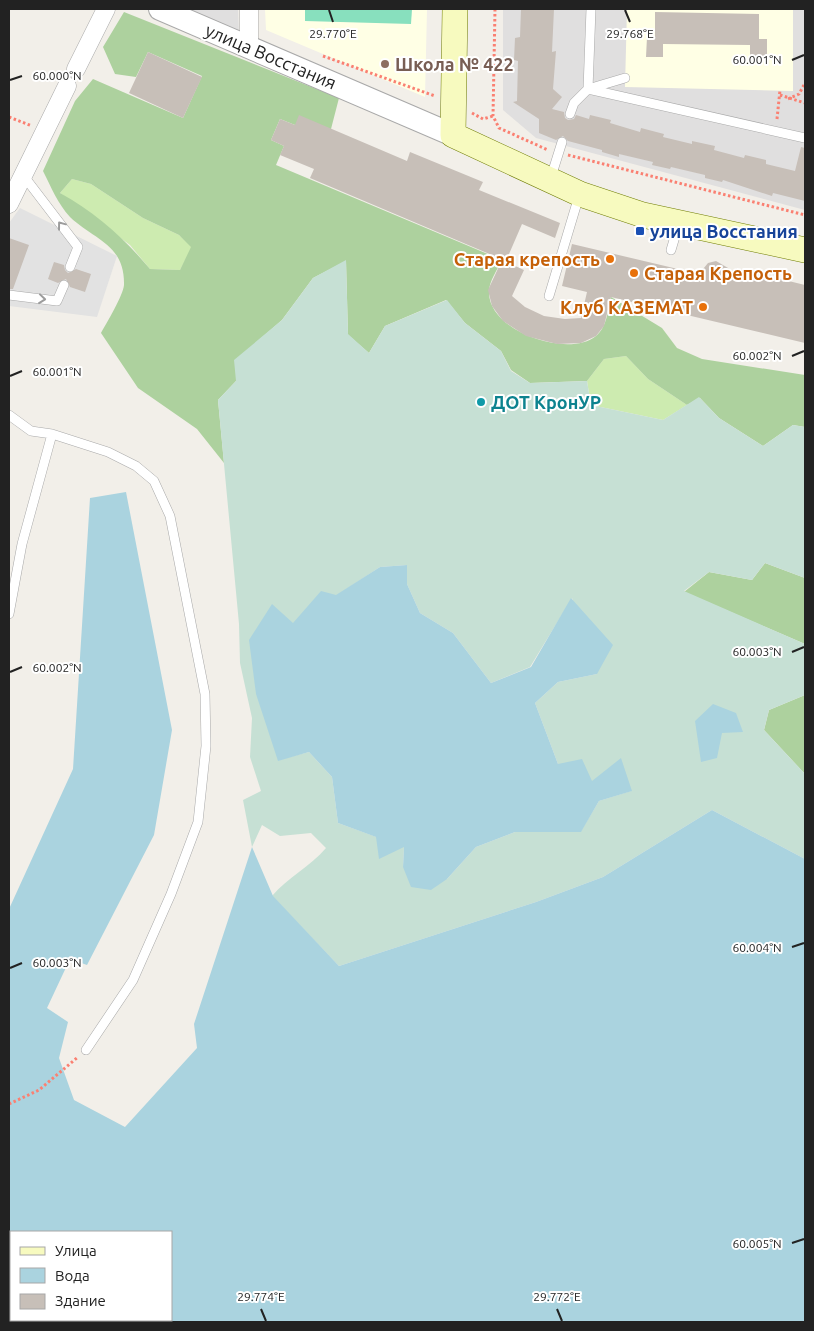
<svg xmlns="http://www.w3.org/2000/svg" width="814" height="1331" font-family="Ubuntu,sans-serif">
<rect width="100%" height="100%" fill="#f2efe9"/>
<!-- residential -->
<path fill="#e0dfdf" d="M 177,9 L 238,9 L 239,34 Z
M 503,9 L 805,9 L 805,210 L 536,138 L 503,110 Z"/>
<!-- education -->
<path fill="#ffffe5" d="M 265,9 L 427,9 L 425,97 L 266,30 Z
M 627,9 L 793,9 L 793,91 L 625,87 Z"/>
<!-- grass -->
<path fill="#cdebb0" d="M 72,179 L 91,184 L 143,218 L 179,235 L 192,247 L 180,270 L 150,269 L 130,245 L 60,193 Z
M 626,356 L 648,379 L 687,405 L 663,420 L 591,405 L 587,381 L 604,359 Z"/>
<!-- forest -->
<path fill="#add19e" fill-rule="evenodd" d="M 124,12 L 339,98 L 331,129 L 295,125 L 280,119 L 271,140 L 284,146 L 276,165 L 502,260 C 498,268 489,282 489,291 C 487,331 568,359 596,336 C 607,327 608,310 611,297 L 662,328 L 677,348 L 702,359 L 805,375 L 805,427 L 793,425 L 763,446 L 719,418 L 700,398 L 687,405 L 648,379 L 626,356 L 604,359 L 587,381 L 530,383 L 511,370 L 501,351 L 465,323 L 446,300 L 385,326 L 369,353 L 348,335 L 346,261 L 313,278 L 282,320 L 259,340 L 236,381 L 218,400 L 224,463 L 197,429 L 138,388 L 101,333 C 107,322 123,296 124,285 C 125,244 94,240 70,217 C 58,204 51,187 43,171 L 75,101 L 93,79 L 183,118 L 202,76 L 148,52 L 136,77 L 115,74 L 103,47 ZM 72,179 L 91,184 L 143,218 L 179,235 L 191,247 L 180,270 L 150,269 C 124,238 96,213 60,193 Z
M 765,563 L 805,578 L 805,644 L 684,592 L 709,572 L 752,580 Z
M 805,695 L 805,774 L 764,730 L 769,710 Z"/>
<!-- wetland -->
<path fill="#c6e0d4" fill-rule="evenodd" d="M 346,260 L 348,334 L 369,353 L 385,326 L 447,300 L 465,323 L 501,351 L 511,371 L 530,383 L 587,381 L 591,405 L 663,420 L 699,397 L 719,418 L 763,446 L 793,425 L 805,427 L 805,578 L 765,563 L 752,580 L 709,572 L 684,591 L 805,644 L 805,695 L 769,710 L 764,730 L 805,774 L 805,859 L 712,810 L 603,877 L 536,902 L 339,966 L 272,896 C 288,877 310,867 326,848 L 311,833 L 280,836 L 262,825 L 252,847 L 243,800 L 261,791 L 250,757 L 252,718 L 240,663 L 239,624 L 218,400 L 236,381 L 234,360 L 282,320 L 313,278 ZM 407,565 L 407,584 L 420,613 L 453,633 L 491,683 L 530,667 L 572,598 L 597,674 L 558,682 L 535,703 L 558,764 L 591,781 L 631,791 L 599,801 L 581,831 L 515,832 L 476,847 L 447,879 L 403,867 L 404,847 L 338,823 L 332,777 L 309,752 L 278,760 L 272,605 L 293,624 L 380,567 Z"/>
<!-- pitch -->
<path fill="#88e0be" d="M 305,9 L 412,9 L 411,24 L 305,21 Z"/>
<!-- parking -->
<path fill="#e2e2e2" d="M 20,208 L 117,256 L 97,317 L 9,306 L 9,223 Z"/>
<!-- water -->
<path fill="#aad3df" fill-rule="evenodd" d="M 126,492 L 172,730 L 154,835 L 87,965 L 70,959 L 47,1008 L 68,1022 L 59,1058 L 74,1100 L 125,1127 L 197,1048 L 194,1024 L 252,847 L 273,896 L 339,966 L 536,902 L 603,877 L 712,810 L 805,859 L 805,1322 L 9,1322 L 9,909 L 73,769 L 90,498 ZM 11,1232 L 171,1232 L 171,1320 L 11,1320 Z
M 407,565 L 407,584 L 420,613 L 453,633 L 491,683 L 531,667 L 571,598 L 613,645 L 597,674 L 558,682 L 535,703 L 558,764 L 582,759 L 592,781 L 621,758 L 632,791 L 599,801 L 581,832 L 515,832 L 476,847 L 447,879 L 431,890 L 411,887 L 403,867 L 404,847 L 379,859 L 376,837 L 338,823 L 332,777 L 309,752 L 278,761 L 256,694 L 249,640 L 272,604 L 293,623 L 321,591 L 336,595 L 380,567 Z
M 713,704 L 736,713 L 743,732 L 722,733 L 717,758 L 701,762 L 695,721 Z"/>
<!-- building -->
<path fill="#c7bfb8" d="M 521,9 L 554,9 L 552,52 L 556,51 L 553,89 L 562,97 L 552,109 L 564,112 L 565,118 L 568,120 L 574,119 L 576,115 L 589,119 L 590,115 L 611,120 L 610,123 L 640,132 L 641,128 L 664,134 L 663,137 L 692,144 L 692,141 L 715,146 L 714,150 L 744,158 L 745,155 L 766,160 L 766,164 L 795,171 L 801,147 L 805,148 L 805,201 L 773,193 L 772,196 L 723,180 L 722,182 L 705,178 L 705,175 L 671,167 L 670,169 L 652,165 L 653,162 L 619,154 L 619,157 L 602,152 L 602,150 L 568,141 L 563,136 L 556,140 L 539,133 L 539,119 L 513,102 L 517,101 L 518,61 L 514,60 L 515,38 L 520,37 Z
M 655,12 L 759,14 L 759,39 L 767,39 L 767,59 L 750,59 L 750,45 L 663,44 L 663,57 L 646,57 L 647,37 L 655,37 Z
M 148,52 L 202,77 L 183,118 L 129,93 Z
M 299,115 L 407,161 L 410,152 L 483,182 L 479,190 L 560,223 L 555,238 L 522,224 L 506,261 L 310,178 L 314,169 L 280,155 L 284,146 L 271,140 L 280,119 L 295,125 Z
M 9,238 L 29,245 L 13,289 L 9,289 Z
M 572,244 L 699,274 L 708,263 L 716,261 L 735,272 L 736,268 L 805,285 L 805,343 L 611,297 L 604,326 L 596,336 L 581,343 L 557,344 L 526,336 L 503,321 L 492,306 L 488,290 L 502,260 L 524,270 L 512,296 L 525,307 L 544,316 L 565,319 L 581,318 L 587,292 L 562,286 Z
M 54,262 L 64,265 L 65,270 L 68,273 L 76,269 L 91,274 L 85,292 L 70,287 L 66,279 L 58,283 L 48,279 Z"/>
<g fill="none" stroke-linecap="round" stroke-linejoin="round">
<!-- service casing -->
<g stroke="#a9a9a9" stroke-width="10">
<path id="service" d="M 588,89 L 805,138
M 588,89 L 625,78
M 570,114 L 574,103 L 588,89 L 591,9
M 23,175 L 78,247 L 70,267
M 551,177 L 562,142
M 671,250 L 679,223
M 9,295 L 57,301 L 64,285
M 549,296 L 579,196
M 9,415 L 31,431 L 52,434
M 9,614 L 22,544 L 52,434 L 108,452 L 136,466 L 154,481 L 170,516 L 205,694 L 206,746 L 198,822 L 171,894 L 133,980 L 86,1050"/>
</g>
<!-- minor casing -->
<g stroke="#a9a9a9" stroke-width="19">
<path id="minor" d="M 249,9 L 249,46
M 76,69 L 106,9
M 9,204 L 67,86"/>
</g>
<!-- tertiary casing -->
<g stroke="#a9a9a9" stroke-width="24">
<path id="tertiary" d="M 160,9 L 453,135"/>
</g>
<!-- secondary casing -->
<g stroke="#707d05" stroke-width="26">
<path id="secondary" d="M 455,9 L 453,135 L 580,194 L 643,215 L 805,250"/>
</g>
<!-- path -->
<path stroke="#fa8072" stroke-width="3" stroke-dasharray="2.5 2.5" stroke-linecap="butt" d="M 495,9 L 493,116 L 499,128 L 548,150
M 323,56 L 435,96
M 780,95 L 805,103
M 788,99 L 799,94 L 805,83
M 472,113 L 483,119 L 493,116
M 9,117 L 32,126
M 777,119 L 780,90
M 568,155 L 805,215
M 9,1104 L 39,1090 L 78,1057"/>
<!-- service -->
<use href="#service" stroke="#fff" stroke-width="9"/>
<!-- minor -->
<use href="#minor" stroke="#fff" stroke-width="18"/>
<!-- tertiary -->
<use href="#tertiary" stroke="#fff" stroke-width="22"/>
<!-- secondary -->
<use href="#secondary" stroke="#f7fabf" stroke-width="25"/>
</g>
<!-- one-way arrows -->
<defs><path id="oneway-chevron" d="M-2-3.5L2.5 0L-2 3.5" fill="none" stroke-width="1.6" stroke-linecap="round" stroke-linejoin="round" transform="scale(1.25)"/></defs>
<g stroke="#9c9c9c">
<use href="#oneway-chevron" transform="translate(61 225) rotate(-127)"/>
<use href="#oneway-chevron" transform="translate(42 299) rotate(6)"/>
</g>
<!-- ticks -->
<path fill="none" stroke="#222" stroke-width="2" d="M 329,10 L 333,22M 625,10 L 630,22M 792,60 L 804,55M 10,80 L 22,76M 792,356 L 804,351M 10,376 L 22,371M 792,652 L 804,647M 10,672 L 22,667M 792,947 L 804,943M 10,968 L 22,963M 792,1243 L 804,1239M 261,1309 L 266,1321M 557,1309 L 562,1321"/>
<!-- markers -->
<circle fill="#8d6e63" stroke="#fff" stroke-width="2" cx="385" cy="64" r="5"/>
<rect fill="#1a4fb4" stroke="#fff" stroke-width="2" x="635" y="226" width="10" height="10" rx="2.5"/>
<g fill="#e8710a" stroke="#fff" stroke-width="2">
<circle cx="610" cy="259" r="5"/>
<circle cx="634" cy="273" r="5"/>
<circle cx="703" cy="307" r="5"/>
</g>
<circle fill="#0f9aa8" stroke="#fff" stroke-width="2" cx="481" cy="402" r="5"/>
<g text-anchor="middle" dominant-baseline="central" stroke-width="4" stroke-linejoin="round" paint-order="stroke">
<!-- street labels -->
<g font-size="18" fill="#222" stroke="#fff">
<text transform="translate(271 56) rotate(23)">улица Восстания</text>
</g>
<!-- education labels -->
<g font-size="18" font-weight="bold" fill="#785e54" stroke="#fff" text-anchor="start">
<text x="395" y="64">Школа № 422</text>
</g>
<!-- transit labels -->
<g font-size="18" font-weight="bold" fill="#164399" stroke="#fff" text-anchor="start">
<text x="650" y="231">улица Восстания</text>
</g>
<!-- food labels -->
<g font-size="18" font-weight="bold" fill="#c56008" stroke="#fff" text-anchor="end">
<text x="600" y="259">Старая крепость</text>
<text x="644" y="273" text-anchor="start">Старая Крепость</text>
<text x="693" y="307">Клуб КАЗЕМАТ</text>
</g>
<!-- culture labels -->
<g font-size="18" font-weight="bold" fill="#0d838f" stroke="#fff" text-anchor="start">
<text x="491" y="402">ДОТ КронУР</text>
</g>
</g>
<g font-size="12" text-anchor="middle" fill="#222" stroke="#fff" stroke-width="4" stroke-linejoin="round" paint-order="stroke">
<text x="333" y="38">29.770°E</text>
<text x="630" y="38">29.768°E</text>
<text x="757" y="64">60.001°N</text>
<text x="57" y="80">60.000°N</text>
<text x="757" y="360">60.002°N</text>
<text x="57" y="376">60.001°N</text>
<text x="757" y="656">60.003°N</text>
<text x="57" y="672">60.002°N</text>
<text x="757" y="952">60.004°N</text>
<text x="57" y="967">60.003°N</text>
<text x="757" y="1248">60.005°N</text>
<text x="261" y="1301">29.774°E</text>
<text x="557" y="1301">29.772°E</text>
</g>
<!-- border -->
<rect width="814" height="1331" fill="none" stroke="#222222" stroke-width="20"/>
<!-- legend -->
<rect x="10" y="1231" width="162" height="90" fill="#ffffff" stroke="#a7a7a7"/>
<rect x="20" y="1247" width="25" height="8" fill="#f7fabf" stroke="#a7a7a7"/>
<text x="55" y="1256" font-size="15" fill="#222222">Улица</text>
<rect x="20" y="1268" width="25" height="15" fill="#aad3df" stroke="#a7a7a7"/>
<text x="55" y="1281" font-size="15" fill="#222222">Вода</text>
<rect x="20" y="1294" width="25" height="15" fill="#c7bfb8" stroke="#a7a7a7"/>
<text x="55" y="1306" font-size="15" fill="#222222">Здание</text>
</svg>
